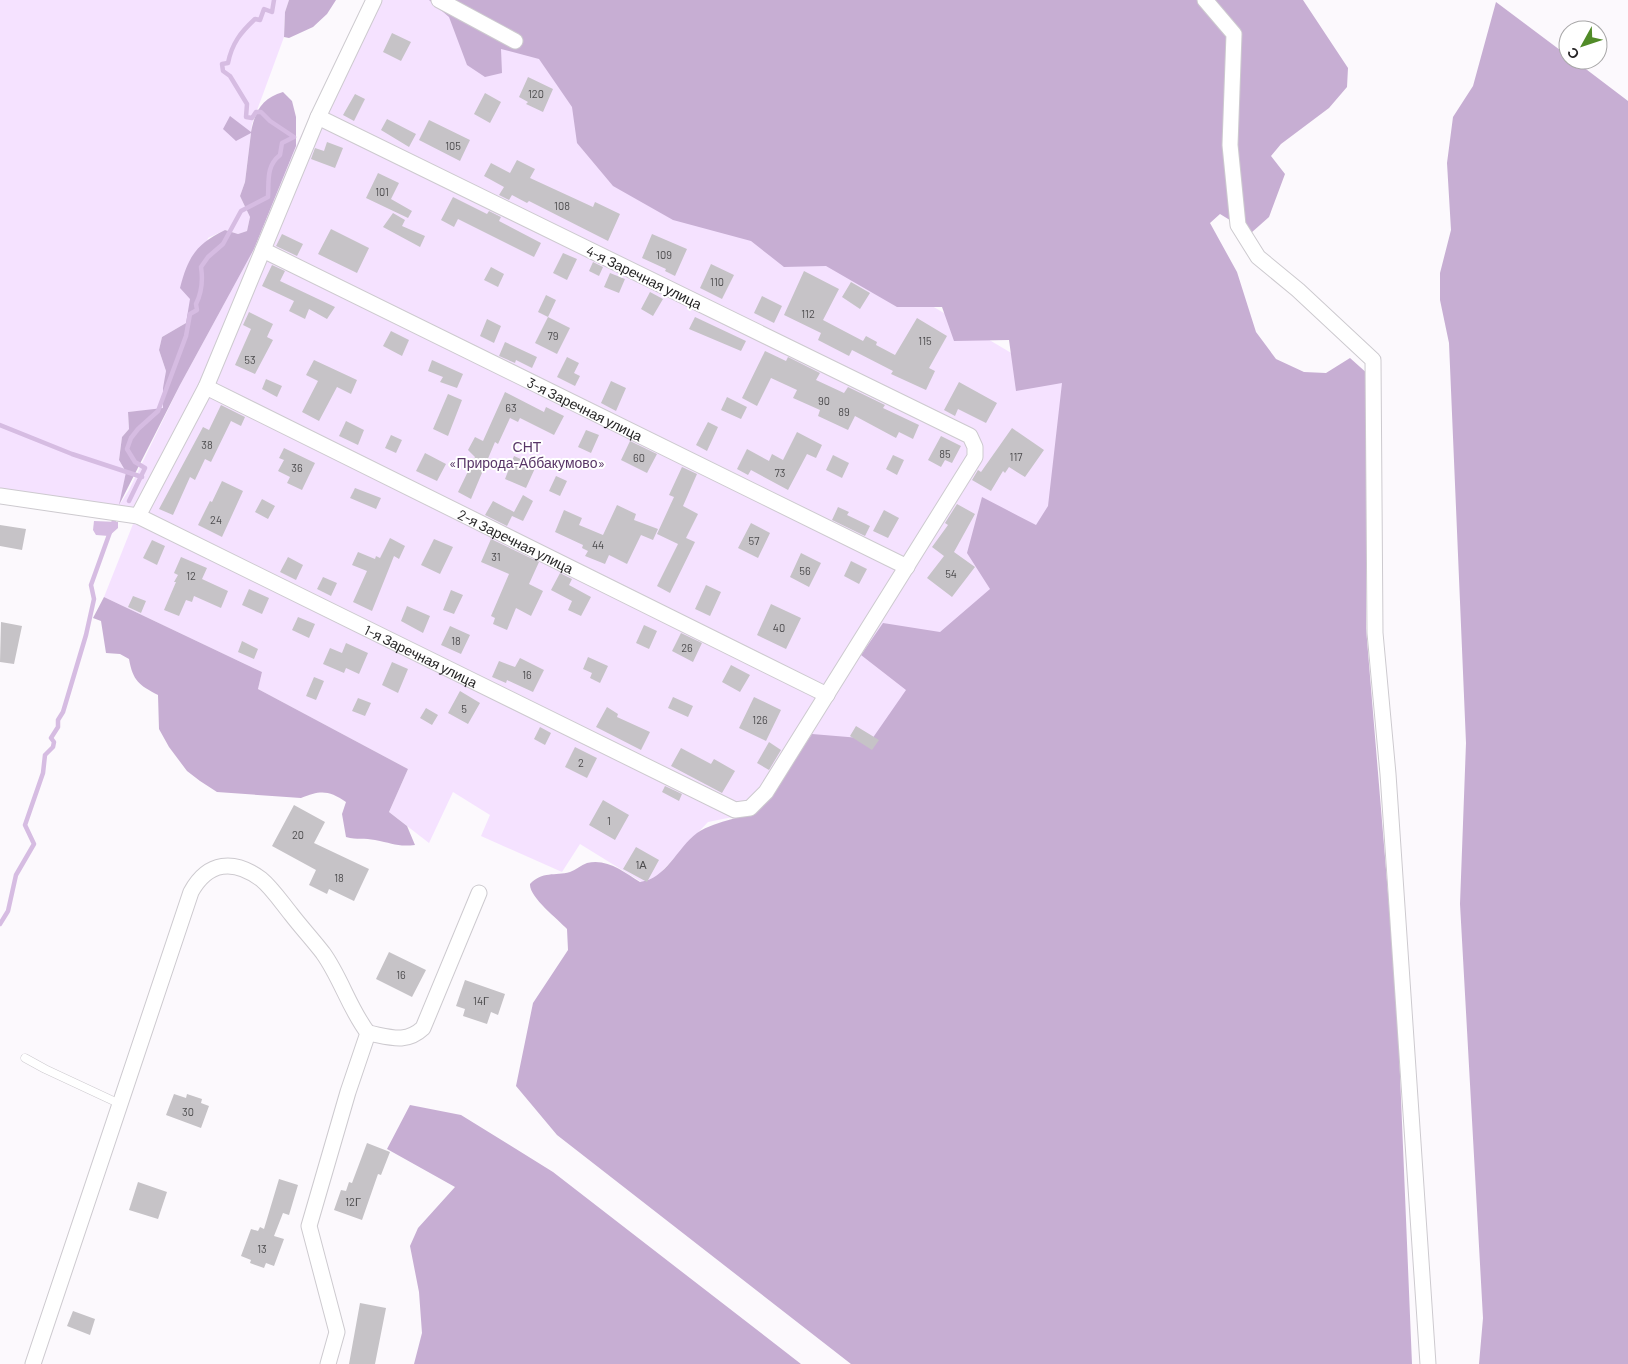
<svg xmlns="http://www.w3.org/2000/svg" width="1628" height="1364" font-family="Barlow,sans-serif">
<rect width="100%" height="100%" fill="#fcf9fd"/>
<!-- green -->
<path fill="#f5e2ff" d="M 0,0 L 289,0 L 285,12 L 284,37 L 252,124 L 245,182 L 240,196 L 250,217 L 247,231 L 238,234 L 225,230 L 208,238 L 186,323 L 162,337 L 159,350 L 166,371 L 163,409 L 128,412 L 129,429 L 122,437 L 119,460 L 126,472 L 120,504 L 129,490 L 180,385 L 254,249 L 296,146 L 366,0 L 448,0 L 607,86 L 597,107 L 1114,414 L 854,849 L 782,807 L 708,822 L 648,886 L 580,844 L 562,872 L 481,836 L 490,815 L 453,792 L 429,843 L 389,812 L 408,769 L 258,689 L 262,672 L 104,597 L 133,524 L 0,493 Z"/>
<!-- forest -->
<path fill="#c7aed3" d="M 289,0 L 336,0 L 327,14 L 313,27 L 289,38 L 284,37 L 285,12 Z
M 429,0 L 1303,0 L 1348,68 L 1347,87 L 1329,108 L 1281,144 L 1271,156 L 1285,174 L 1269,217 L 1251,233 L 1220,214 L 1210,223 L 1237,272 L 1256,332 L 1276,359 L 1304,372 L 1326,373 L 1350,358 L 1369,375 L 1366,456 L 1366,628 L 1397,1002 L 1412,1364 L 851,1364 L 557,1135 L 516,1086 L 533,1003 L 568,950 L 567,929 C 558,919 529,897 530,884 C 542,871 555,876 570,872 C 576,870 581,865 587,863 C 607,858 624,872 640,882 C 666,879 677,848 697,833 C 719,818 747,821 766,801 C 783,781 797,756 812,734 L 872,739 L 906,690 L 861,655 L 883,623 L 940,632 L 990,589 L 967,553 L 982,497 L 1036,525 L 1048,506 L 1062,383 L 1016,391 L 1009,340 L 954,341 L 942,307 L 897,307 L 826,266 L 784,267 L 751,241 L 673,220 L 613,186 L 577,143 L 572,107 L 539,59 L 501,49 L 502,73 L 485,77 L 467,65 L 449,17 Z
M 1496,2 L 1568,56 L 1568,60 L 1574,60 L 1628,101 L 1628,1364 L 1479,1364 L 1483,1318 L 1460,904 L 1466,743 L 1449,343 L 1440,300 L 1440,273 L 1451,230 L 1447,163 L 1453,117 L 1473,86 Z
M 283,92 L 292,101 L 296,117 L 296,146 L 254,249 L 180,385 L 119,505 L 126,472 L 119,460 L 122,437 L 129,429 L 128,412 L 163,408 L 163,388 L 166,371 L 159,350 L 162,337 L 186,323 L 190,299 L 180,288 C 188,257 196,244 225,230 L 238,234 L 247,231 L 250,217 L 240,196 L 245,182 L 251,133 L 236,141 L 223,129 L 230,116 L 251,132 C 255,111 262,98 283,92 Z
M 104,597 L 262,672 L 258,689 L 408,769 L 389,812 L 407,826 L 415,845 C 397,847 392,843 375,840 C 365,838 357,840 346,837 L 342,814 L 346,802 C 329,790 320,790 301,798 L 217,792 L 200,781 L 187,771 L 169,747 L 159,729 L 158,695 C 139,685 133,681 129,659 L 120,654 L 106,653 L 101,621 L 93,618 Z
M 410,1105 L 461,1115 L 553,1172 L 801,1364 L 414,1364 L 422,1333 L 419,1292 L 410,1246 L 418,1228 L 455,1187 L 387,1149 Z"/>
<!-- water -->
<path fill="#d6bce2" d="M 94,521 L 118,522 L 118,528 L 109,536 L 96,535 L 93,530 Z"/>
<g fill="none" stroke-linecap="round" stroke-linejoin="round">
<!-- stream -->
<path stroke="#d6bce2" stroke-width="4.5" d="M 0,425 L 72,454 L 142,477
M 129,501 L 145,468 L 135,462 L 127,449 L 131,438 L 138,429 L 158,411 L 186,336 L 190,314 L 197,310 L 196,304 C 202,292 203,280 201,267 L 208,257 L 223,244 L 241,211 L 268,197 C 269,181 266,166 280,155 L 282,143 L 294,137 L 270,121 L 261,112 L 256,112 L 252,118 L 246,117 L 247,104 L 230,76 L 223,71 L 222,64 L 228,63 C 232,43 241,32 255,19 L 260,20 L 264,9 L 272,12 L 274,0
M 0,924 L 8,911 L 16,875 L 34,844 L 25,825 L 43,773 L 45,755 L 53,747 L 54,742 L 51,738 L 58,727 L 58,720 L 63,712 L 86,635 L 94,599 L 91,585 L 114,521"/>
</g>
<!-- building -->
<path fill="#c6c3c7" d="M 392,33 L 411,42 L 401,61 L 383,52 Z
M 528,77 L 553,89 L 543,112 L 526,104 L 528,102 L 519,97 Z
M 485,93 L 501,102 L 490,123 L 474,114 Z
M 355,94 L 365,99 L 354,121 L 343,115 Z
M 387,119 L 416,134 L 409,147 L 381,130 Z
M 429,120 L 470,140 L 460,161 L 419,140 Z
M 327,142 L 343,148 L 335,168 L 311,159 L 315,148 L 324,151 Z
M 517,160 L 535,169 L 530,178 L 593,207 L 595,202 L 620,214 L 608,241 L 529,201 L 527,203 L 512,195 L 509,200 L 499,195 L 504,187 L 484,176 L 491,163 L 510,173 Z
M 378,173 L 399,183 L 391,199 L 412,211 L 408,218 L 366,198 Z
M 453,197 L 487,214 L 489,211 L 501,217 L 499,221 L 541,243 L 534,257 L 458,219 L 454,227 L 441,220 Z
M 393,213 L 405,220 L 402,226 L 425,236 L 420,247 L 383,227 Z
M 331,229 L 369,248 L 357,273 L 318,254 Z
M 282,234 L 303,244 L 297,256 L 276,246 Z
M 652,234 L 687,249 L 675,276 L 665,271 L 666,269 L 642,258 Z
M 563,253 L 577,259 L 567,280 L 553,273 Z
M 593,262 L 603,267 L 599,276 L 589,271 Z
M 711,264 L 734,275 L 722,299 L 700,288 Z
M 272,265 L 285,271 L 280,281 L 335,307 L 327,319 L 309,309 L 305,319 L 289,311 L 294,301 L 262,286 Z
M 491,267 L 504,274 L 498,287 L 484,280 Z
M 804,271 L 839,289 L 823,320 L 863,341 L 866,336 L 877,342 L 876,345 L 895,355 L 917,318 L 947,336 L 929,368 L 935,371 L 926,390 L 891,374 L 893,371 L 852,350 L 849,356 L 818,340 L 821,333 L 784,315 Z
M 610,273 L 625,279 L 619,293 L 604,287 Z
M 851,282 L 870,293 L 860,309 L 842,297 Z
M 650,292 L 663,299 L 653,316 L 641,309 Z
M 546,295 L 556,300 L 548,317 L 538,312 Z
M 762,296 L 782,306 L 774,323 L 754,313 Z
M 249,312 L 273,324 L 267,337 L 273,340 L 255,374 L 235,365 L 251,329 L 243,325 Z
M 548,317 L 570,328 L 557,354 L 535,343 Z
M 695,317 L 746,341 L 741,351 L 689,329 Z
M 487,319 L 501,326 L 494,343 L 480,336 Z
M 391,331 L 409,340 L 402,356 L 383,346 Z
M 505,342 L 537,357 L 532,368 L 516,360 L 515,363 L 499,356 Z
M 765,351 L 786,361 L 788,357 L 820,373 L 816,380 L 844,393 L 848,387 L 885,405 L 883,408 L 919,425 L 913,439 L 899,432 L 896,438 L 855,416 L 848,430 L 818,416 L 820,410 L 793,398 L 797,390 L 771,378 L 757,406 L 742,398 Z
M 567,357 L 579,363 L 574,373 L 580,376 L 575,386 L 557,377 Z
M 314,360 L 357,380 L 351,394 L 337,387 L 319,421 L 302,412 L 318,381 L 306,375 Z
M 432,360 L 463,374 L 457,388 L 440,382 L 443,377 L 428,371 Z
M 266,379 L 282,386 L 277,397 L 262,389 Z
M 611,381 L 626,388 L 616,411 L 601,403 Z
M 959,382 L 997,403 L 986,423 L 958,409 L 955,416 L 944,410 Z
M 505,392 L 544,412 L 546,407 L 564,416 L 554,435 L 520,418 L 518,422 L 510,418 L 498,444 L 495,442 L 471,499 L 458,492 L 475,457 L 468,450 L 475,437 L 483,441 Z
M 448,394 L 462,400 L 448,436 L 433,429 Z
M 727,397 L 747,407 L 741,419 L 721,410 Z
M 221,405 L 245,417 L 241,426 L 231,421 L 211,462 L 205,459 L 195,480 L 190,477 L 173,515 L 159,509 L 203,427 L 209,430 Z
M 346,421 L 364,430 L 358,445 L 339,436 Z
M 708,422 L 718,427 L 707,451 L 696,445 Z
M 1012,428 L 1044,450 L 1025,477 L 1009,467 L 1005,473 L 1003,471 L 991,491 L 972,480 L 978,470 L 981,472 Z
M 586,430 L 599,435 L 591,453 L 578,447 Z
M 797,432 L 822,445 L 816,458 L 807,454 L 788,490 L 751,470 L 748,475 L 737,469 L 747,449 L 769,461 L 772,454 L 783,460 Z
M 391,435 L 402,440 L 396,453 L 385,448 Z
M 941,436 L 961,446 L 952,463 L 945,460 L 941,467 L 928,460 Z
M 630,441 L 657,454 L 647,473 L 621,460 Z
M 284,448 L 315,463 L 302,490 L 287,483 L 290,477 L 278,471 L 284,460 L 279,458 Z
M 425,453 L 446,464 L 437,481 L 416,471 Z
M 833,455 L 849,463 L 842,478 L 826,470 Z
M 893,455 L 904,460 L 897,475 L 886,469 Z
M 514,456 L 536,466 L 526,488 L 505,479 Z
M 682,467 L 697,474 L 683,506 L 698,514 L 686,538 L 695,542 L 670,593 L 657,586 L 678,544 L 657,534 L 674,497 L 669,495 Z
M 556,476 L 567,481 L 560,496 L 549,491 Z
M 222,481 L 243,491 L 222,537 L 198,525 L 210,501 L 212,502 Z
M 355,488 L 381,498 L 376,509 L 350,498 Z
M 523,495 L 533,501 L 523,521 L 512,516 L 507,526 L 485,515 L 493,501 L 514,512 Z
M 262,499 L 275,506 L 268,519 L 255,512 Z
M 957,504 L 975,514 L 954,552 L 975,567 L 952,597 L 927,578 L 944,556 L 932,547 L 948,525 L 945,523 Z
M 617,505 L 636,514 L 634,520 L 658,529 L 653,540 L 641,535 L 627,564 L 609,555 L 605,564 L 585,556 L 588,551 L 582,548 L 583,545 L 555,532 L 564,510 L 582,518 L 579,525 L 603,535 Z
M 838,507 L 849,512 L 847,515 L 870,526 L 865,536 L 832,520 Z
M 884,510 L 899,518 L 888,538 L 873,531 Z
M 751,523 L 770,533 L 758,558 L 738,548 Z
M 0,525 L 26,529 L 22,550 L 0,546 Z
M 390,538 L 405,546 L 399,559 L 394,556 L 372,611 L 353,602 L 367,571 L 352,565 L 358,552 L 375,559 L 376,556 L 380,558 Z
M 434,539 L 453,547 L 440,574 L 421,565 Z
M 491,539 L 539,562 L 529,584 L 543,591 L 531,616 L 516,608 L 507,630 L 493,624 L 495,618 L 491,616 L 509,574 L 481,562 Z
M 152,540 L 165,546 L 157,565 L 143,558 Z
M 801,553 L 821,563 L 809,587 L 790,577 Z
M 181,557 L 207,568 L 202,579 L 228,591 L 221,608 L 194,596 L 192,602 L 186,600 L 179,616 L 164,610 L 176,582 L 174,582 L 178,575 L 174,573 Z
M 288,557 L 303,565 L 296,580 L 280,572 Z
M 851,561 L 867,569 L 859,584 L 844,576 Z
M 560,573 L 572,579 L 569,585 L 591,597 L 581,616 L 568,610 L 572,601 L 551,590 Z
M 323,577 L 337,583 L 331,596 L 317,589 Z
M 706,585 L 721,592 L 710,616 L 695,609 Z
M 249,589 L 269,598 L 262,614 L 242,605 Z
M 451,590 L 463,595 L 454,614 L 443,610 Z
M 133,596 L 146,601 L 141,613 L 128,607 Z
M 771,604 L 801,618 L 786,649 L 757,635 Z
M 407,606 L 430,616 L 423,633 L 401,621 Z
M 298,617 L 315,624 L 309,638 L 292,630 Z
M 1,622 L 22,626 L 14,664 L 0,662 Z
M 644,625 L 657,631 L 649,649 L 636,643 Z
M 450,626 L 470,635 L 461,654 L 441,645 Z
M 681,633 L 702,643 L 693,662 L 672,651 Z
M 242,641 L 258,649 L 254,659 L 238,652 Z
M 346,643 L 368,653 L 359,674 L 346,668 L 344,673 L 323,664 L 330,648 L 342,653 Z
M 588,657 L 608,666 L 600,683 L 590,678 L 592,673 L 583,669 Z
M 520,658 L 544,670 L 533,692 L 507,680 L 506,683 L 492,677 L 499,661 L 515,667 Z
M 392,662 L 408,669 L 398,693 L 382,685 Z
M 731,665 L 750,675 L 740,692 L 722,682 Z
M 314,677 L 324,681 L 316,700 L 306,696 Z
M 460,691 L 480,703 L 468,724 L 448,713 Z
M 673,697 L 693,706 L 688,717 L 668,708 Z
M 754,697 L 781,710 L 766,741 L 739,728 Z
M 358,698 L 371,703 L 365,716 L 352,711 Z
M 607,707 L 618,714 L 617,717 L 650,732 L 641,750 L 596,727 Z
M 426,708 L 438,715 L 432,725 L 420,718 Z
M 856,726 L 879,740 L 872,750 L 850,736 Z
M 540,727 L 551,733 L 545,745 L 534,739 Z
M 769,742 L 781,750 L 769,770 L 757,763 Z
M 575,747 L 597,758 L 587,778 L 565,767 Z
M 681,748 L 711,764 L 714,759 L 735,771 L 722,793 L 671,766 Z
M 665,786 L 682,794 L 679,801 L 662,792 Z
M 603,800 L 629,815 L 615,840 L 589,825 Z
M 294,805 L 325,822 L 314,843 L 369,869 L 354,901 L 329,889 L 327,894 L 309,885 L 316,870 L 272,846 Z
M 636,847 L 659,860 L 647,882 L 623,869 Z
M 389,952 L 426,970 L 412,997 L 376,979 Z
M 465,980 L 505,994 L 498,1015 L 491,1012 L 487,1024 L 463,1016 L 465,1009 L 456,1006 Z
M 174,1094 L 186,1098 L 187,1094 L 202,1099 L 201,1103 L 209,1106 L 201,1128 L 166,1115 Z
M 367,1143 L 390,1152 L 381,1175 L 378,1174 L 362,1220 L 334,1210 L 341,1190 L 346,1191 L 349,1182 L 352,1183 Z
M 279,1179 L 298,1185 L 289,1215 L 283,1213 L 274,1236 L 284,1239 L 274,1266 L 266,1263 L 264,1268 L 250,1263 L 251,1260 L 241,1256 L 251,1229 L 258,1231 L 260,1227 L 264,1229 Z
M 138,1182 L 167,1192 L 158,1219 L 129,1210 Z
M 360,1303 L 386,1308 L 375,1364 L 349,1364 Z
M 73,1311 L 95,1319 L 90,1335 L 67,1326 Z"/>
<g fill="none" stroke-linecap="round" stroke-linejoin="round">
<!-- lane casing -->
<g stroke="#cdcacf" stroke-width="9">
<path id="lane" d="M 25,1058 L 45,1069 L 120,1104"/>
</g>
<!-- street casing -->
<g stroke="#cdcacf" stroke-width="17">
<g id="street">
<path d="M 439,0 L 515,41"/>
<path d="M 1205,0 L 1234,34 L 1230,145 L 1238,225 L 1258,257 L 1298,290 L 1373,360 L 1375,633 L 1388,774 L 1428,1364"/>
<path id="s1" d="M 263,250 L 907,567"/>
<path id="s2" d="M 206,387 L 827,695"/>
<path id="s3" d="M 0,496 L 138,516 L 735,810 L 750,808 L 766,792 L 975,457 L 975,447 L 970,436 L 318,117"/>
<path d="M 138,516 L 206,387 L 318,117 L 374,0"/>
<path d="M 368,1033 C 390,1037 406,1044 423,1028 L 479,893"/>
<path d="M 33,1364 L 191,892 C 208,861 234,859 261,879 C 272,888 282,903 291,914 C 301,927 313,940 323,953 C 341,978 349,1008 368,1033 L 348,1092 L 309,1226 L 337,1332 L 328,1364"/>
</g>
</g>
<!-- lane -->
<use href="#lane" stroke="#fff" stroke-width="8"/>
<!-- street -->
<use href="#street" stroke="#fff" stroke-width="15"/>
</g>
<g text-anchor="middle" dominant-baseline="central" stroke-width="4" stroke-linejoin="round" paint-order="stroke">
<!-- number labels -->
<g font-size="11" fill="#4d4c4e">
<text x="536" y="93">120</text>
<text x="453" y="145">105</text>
<text x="382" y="191">101</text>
<text x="562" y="205">108</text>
<text x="664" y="254">109</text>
<text x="717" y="281">110</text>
<text x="808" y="313">112</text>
<text x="553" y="335">79</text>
<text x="925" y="340">115</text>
<text x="250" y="359">53</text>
<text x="824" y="400">90</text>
<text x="511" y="407">63</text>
<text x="844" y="411">89</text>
<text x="207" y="444">38</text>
<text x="945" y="453">85</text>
<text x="1016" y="456">117</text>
<text x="639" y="457">60</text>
<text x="297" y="467">36</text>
<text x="780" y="472">73</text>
<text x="216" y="519">24</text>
<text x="754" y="540">57</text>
<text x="598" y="544">44</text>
<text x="496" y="556">31</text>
<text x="805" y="570">56</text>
<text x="951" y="573">54</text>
<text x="191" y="575">12</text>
<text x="779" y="627">40</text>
<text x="456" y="640">18</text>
<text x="687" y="647">26</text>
<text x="527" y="674">16</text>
<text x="464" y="708">5</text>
<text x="760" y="719">126</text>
<text x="581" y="762">2</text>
<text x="609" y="820">1</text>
<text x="298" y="834">20</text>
<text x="641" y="864">1А</text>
<text x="339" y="877">18</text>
<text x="401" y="974">16</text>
<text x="481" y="1000">14Г</text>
<text x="188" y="1111">30</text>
<text x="353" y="1201">12Г</text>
<text x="262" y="1248">13</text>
</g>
<!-- street labels -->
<g font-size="14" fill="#252425" stroke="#fff">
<text transform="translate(644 277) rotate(26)">4-я Заречная улица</text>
<text stroke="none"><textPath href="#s1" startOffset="359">3-я Заречная улица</textPath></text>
<text stroke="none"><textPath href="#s2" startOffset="346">2-я Заречная улица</textPath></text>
<text stroke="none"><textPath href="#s3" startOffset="455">1-я Заречная улица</textPath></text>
</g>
<!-- park labels -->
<g font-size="14" fill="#583667" stroke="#fff">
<text x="527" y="446">СНТ<tspan x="527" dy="16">«Природа-Аббакумово»</tspan></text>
</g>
</g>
<!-- north arrow -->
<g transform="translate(1583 45) rotate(230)"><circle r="24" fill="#ffffff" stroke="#a8a7a8"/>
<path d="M0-4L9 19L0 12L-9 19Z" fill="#518b28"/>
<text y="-8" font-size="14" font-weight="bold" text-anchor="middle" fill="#252425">С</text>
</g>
</svg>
